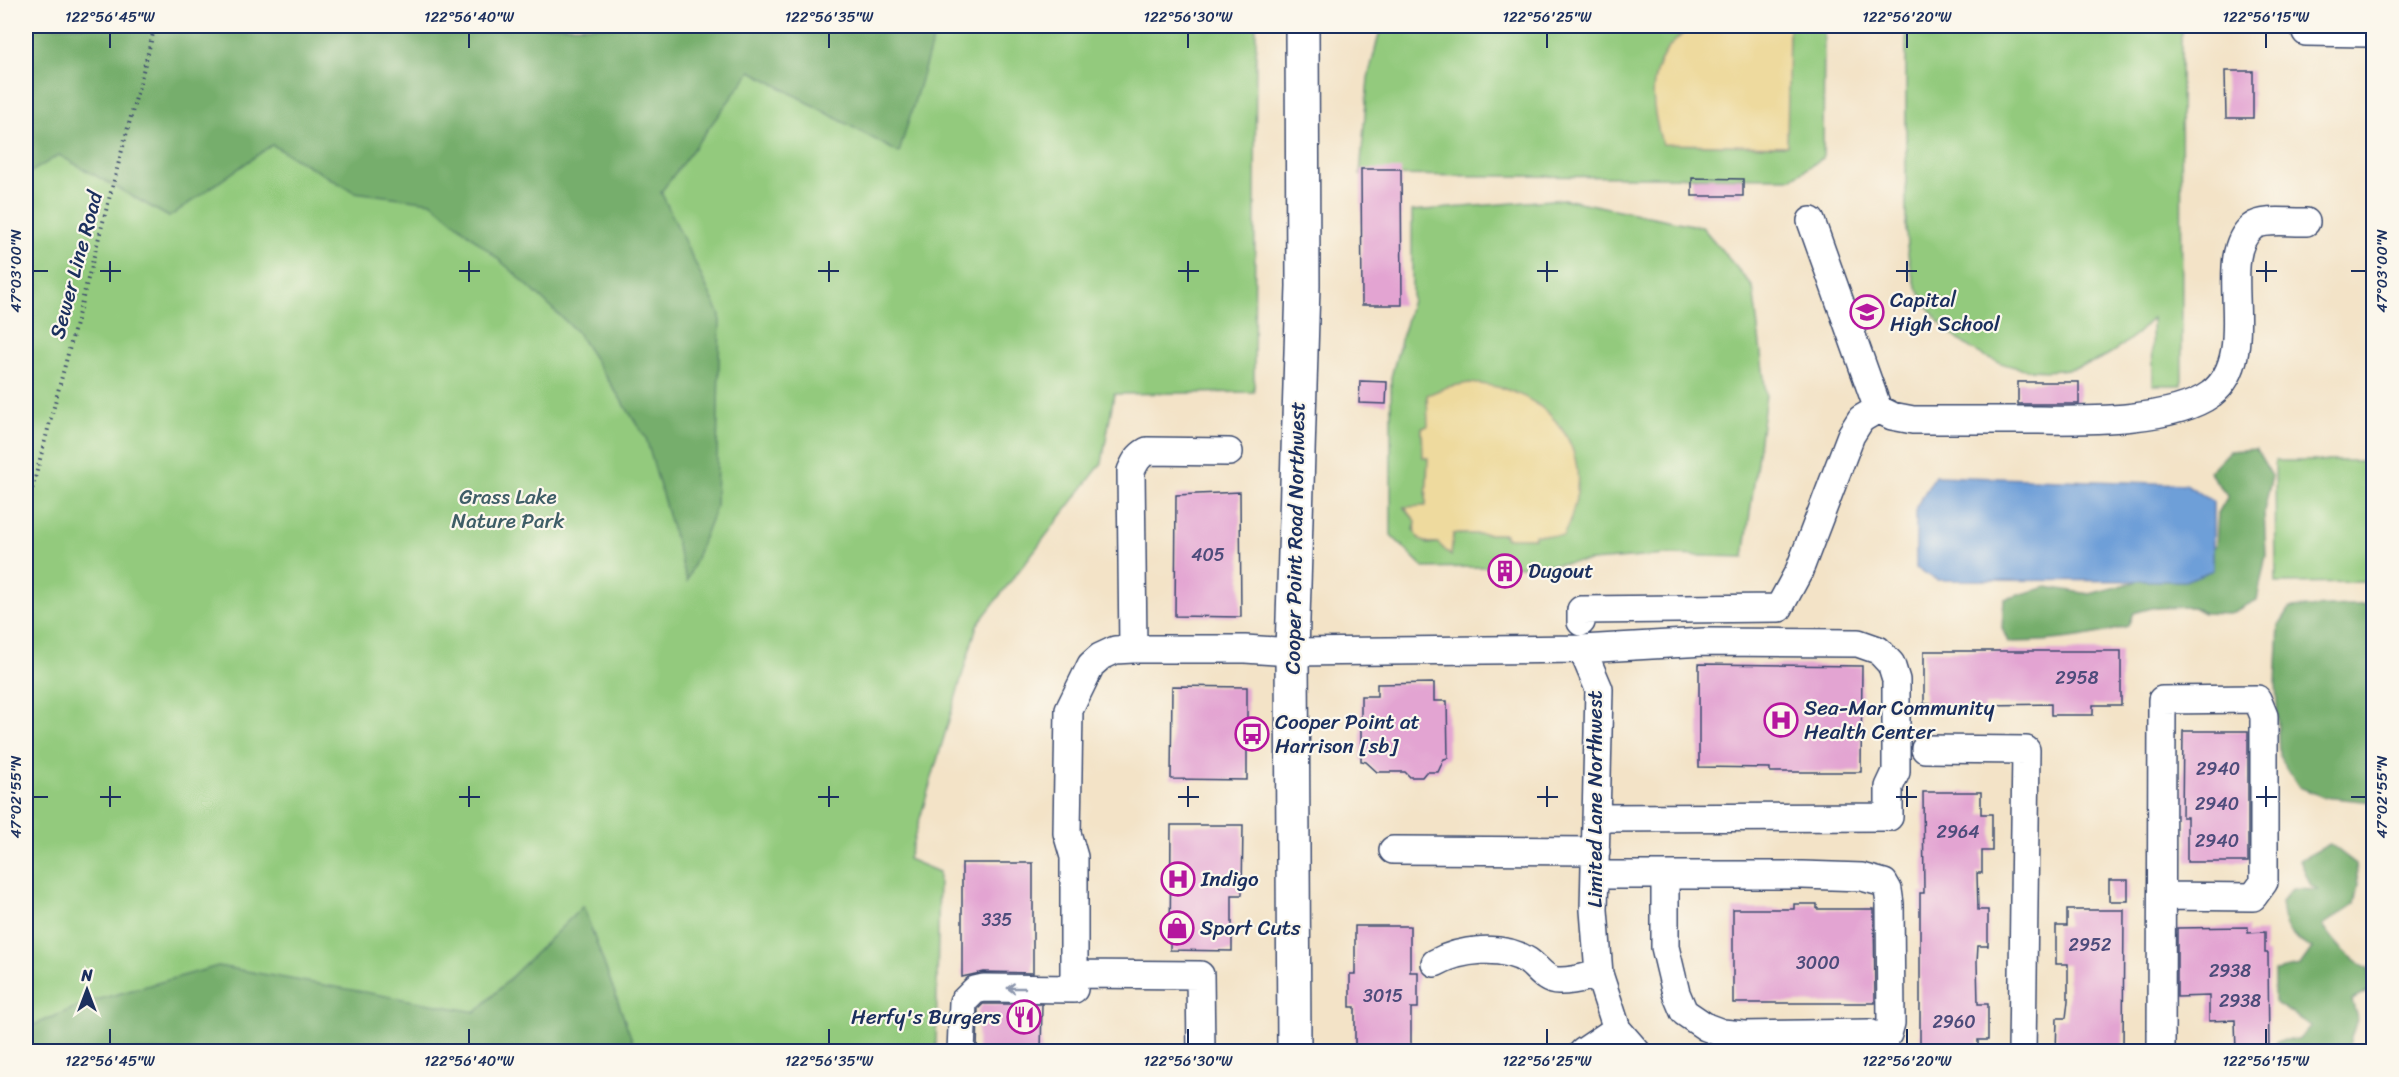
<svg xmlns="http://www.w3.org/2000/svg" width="2399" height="1077" font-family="Sriracha,sans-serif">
<rect width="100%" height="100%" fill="#fbf7ec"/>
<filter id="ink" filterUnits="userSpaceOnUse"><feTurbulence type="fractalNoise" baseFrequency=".0167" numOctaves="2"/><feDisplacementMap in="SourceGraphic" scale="12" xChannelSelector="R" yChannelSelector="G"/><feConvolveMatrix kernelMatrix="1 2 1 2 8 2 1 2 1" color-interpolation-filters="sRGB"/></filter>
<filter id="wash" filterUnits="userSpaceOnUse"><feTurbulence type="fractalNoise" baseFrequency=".008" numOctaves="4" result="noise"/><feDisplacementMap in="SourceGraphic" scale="24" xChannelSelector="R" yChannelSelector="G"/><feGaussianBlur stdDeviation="1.35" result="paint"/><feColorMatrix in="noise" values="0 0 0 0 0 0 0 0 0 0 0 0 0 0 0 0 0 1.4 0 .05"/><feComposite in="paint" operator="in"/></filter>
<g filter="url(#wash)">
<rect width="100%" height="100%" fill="#f3e3c7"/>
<!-- green -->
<path fill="#93ca7d" stroke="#577c6e" stroke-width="1.5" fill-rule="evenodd" d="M 26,26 L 1256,26 L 1254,392 L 1114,394 L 1102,463 L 977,625 L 908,859 L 939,872 L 936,1051 L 26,1051 Z
M 1381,26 L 1693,26 L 1667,51 L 1662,144 L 1786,146 L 1789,26 L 1824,26 L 1823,158 L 1792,178 L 1360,175 L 1368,78 Z
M 1906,26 L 2181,26 L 2182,385 L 2153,385 L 2152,318 C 2141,330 2129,342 2114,351 C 2042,397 1946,358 1915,283 C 1909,267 1907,250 1906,233 Z
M 1564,199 L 1702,227 L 1753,287 L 1766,395 L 1744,557 L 1666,555 L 1531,566 L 1424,568 L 1391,535 L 1391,377 L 1412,300 L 1412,211 ZM 1428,427 L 1578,485 L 1570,522 L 1534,535 L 1534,538 L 1505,537 L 1505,534 L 1453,534 L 1451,555 L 1438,543 L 1427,544 L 1414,530 L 1416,521 L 1404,508 L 1426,506 L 1428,458 L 1423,457 L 1422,428 Z
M 2275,461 L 2373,461 L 2373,582 L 2276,583 Z"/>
<!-- forest -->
<path fill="#76ae6c" stroke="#486e65" stroke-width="1.5" d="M 26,26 L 937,26 L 899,153 L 751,71 L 661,192 L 720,315 L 716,507 L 687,581 L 646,438 L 576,331 L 511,270 L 431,202 L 354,192 L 272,145 L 169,217 L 59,155 L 26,175 Z
M 2256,449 L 2272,476 L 2264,511 L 2266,555 L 2257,600 L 2229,614 L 2204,613 L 2193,607 L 2151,608 L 2133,613 L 2128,626 C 2088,638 2050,642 2008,642 L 2002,628 L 2004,599 L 2047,587 L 2090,594 L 2135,582 L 2169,563 L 2197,566 L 2216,545 L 2218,513 L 2228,496 L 2209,472 L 2229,451 Z
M 2373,604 L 2373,802 L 2323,797 L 2299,787 L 2279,756 L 2276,683 L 2279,625 L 2290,608 Z
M 2330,844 L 2356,864 L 2358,886 L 2354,904 L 2323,925 C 2335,943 2348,958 2368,968 L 2371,990 L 2352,1000 L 2357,1019 L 2348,1048 L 2341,1051 L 2270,1051 L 2277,1041 L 2297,1039 L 2311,1026 L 2274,1002 L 2274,971 L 2300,966 L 2312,949 C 2287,934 2284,931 2281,902 L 2292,889 L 2319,890 L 2311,886 L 2300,860 Z
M 583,906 L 636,1051 L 26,1051 L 26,1028 L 89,1002 L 218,966 L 476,1012 Z"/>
<!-- sand -->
<path fill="#eeda9e" stroke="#84847e" stroke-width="1.5" d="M 1691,26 L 1789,26 L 1787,146 L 1662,144 C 1653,113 1646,78 1667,50 C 1674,41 1683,34 1691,26 Z
M 1469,383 C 1554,387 1604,456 1563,536 L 1535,535 L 1534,538 L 1505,538 L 1505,534 L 1453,534 L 1451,556 L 1438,543 C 1421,544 1413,539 1416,521 L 1404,507 L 1426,506 L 1428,458 L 1423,457 L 1422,428 L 1428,426 L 1427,395 L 1447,387 Z"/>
<!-- water -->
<path fill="#6e9fd8" stroke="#44679b" stroke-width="1.5" d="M 1935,476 L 2186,484 L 2213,502 L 2213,570 L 2185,581 L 1937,580 L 1916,568 L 1916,507 Z"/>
<g id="blocks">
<!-- building -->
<path fill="#e3a4d2" d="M 2225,71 L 2253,71 L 2253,118 L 2226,118 Z
M 1361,169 L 1401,169 L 1402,305 L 1362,305 Z
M 1692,178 L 1743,179 L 1743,196 L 1692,196 Z
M 1360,381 L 1387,382 L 1386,404 L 1359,403 Z
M 2018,382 L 2079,382 L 2079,404 L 2018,404 Z
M 1240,492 L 1241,617 L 1175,616 L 1176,495 Z
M 1924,651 L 2121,651 L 2121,705 L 2093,705 L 2093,715 L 2051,715 L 2051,704 L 1984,705 L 1984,714 L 1943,714 L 1943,704 L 1924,704 Z
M 1699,664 L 1862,666 L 1861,772 L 1770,772 L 1770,768 L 1699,767 Z
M 1434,683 L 1434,701 L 1447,701 L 1448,758 L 1444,759 L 1438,772 L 1426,772 L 1422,777 L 1410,777 L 1405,772 L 1377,772 L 1366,762 L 1361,761 L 1361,696 L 1377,696 L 1377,684 Z
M 1172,686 L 1247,687 L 1247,780 L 1171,779 Z
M 2183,731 L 2248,731 L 2248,862 L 2187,862 L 2187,817 L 2182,817 Z
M 1923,792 L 1981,792 L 1981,814 L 1992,814 L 1992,851 L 1982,851 L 1982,873 L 1977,873 L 1978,910 L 1988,910 L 1988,946 L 1978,946 L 1977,962 L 1978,1004 L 1988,1004 L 1988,1040 L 1978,1040 L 1978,1052 L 1920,1052 L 1920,893 L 1924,893 Z
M 1171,825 L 1243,825 L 1242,895 L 1232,895 L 1232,951 L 1170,950 Z
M 962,863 L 1033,863 L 1033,973 L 984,972 L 962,977 Z
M 2109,880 L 2128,880 L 2128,901 L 2109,901 Z
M 1794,904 L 1817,904 L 1817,909 L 1874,909 L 1875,1003 L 1733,1003 L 1733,909 L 1794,909 Z
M 2067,910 L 2124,910 L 2123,1052 L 2056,1052 L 2057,1018 L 2066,1018 L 2068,1001 L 2068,964 L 2056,964 L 2056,926 L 2067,926 Z
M 1355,926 L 1410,926 L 1410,972 L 1418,972 L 1418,1008 L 1411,1008 L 1411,1052 L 1355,1052 L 1355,1007 L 1350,1007 L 1350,974 L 1355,974 Z
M 2248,927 L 2248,933 L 2265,932 L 2265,953 L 2268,953 L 2269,1052 L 2236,1052 L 2235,1020 L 2209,1021 L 2209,996 L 2177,997 L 2177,928 Z
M 983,1004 L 1042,1004 L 1041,1052 L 977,1052 L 978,1009 Z"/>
</g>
</g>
<g filter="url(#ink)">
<use href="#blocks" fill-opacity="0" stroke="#3b4a6e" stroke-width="1.5"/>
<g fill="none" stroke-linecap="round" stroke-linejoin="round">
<!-- minor casing -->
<g stroke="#3b4a6e" stroke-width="30">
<path id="minor" d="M 2306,32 L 2368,33
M 1811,221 L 1878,409 L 1892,416 L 1913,420 C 1950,420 1987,420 2023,420 C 2073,420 2170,424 2211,394 C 2263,354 2213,259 2252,227 C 2264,218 2291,223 2306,222
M 1229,452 L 1147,451 C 1138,456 1135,462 1131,471 L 1133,649 L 1245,649 L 1292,652 L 1582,649 L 1599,689 L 1594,910 L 1599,974 L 1617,1029 L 1637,1052
M 1581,622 L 1581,610 L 1779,608 L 1799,571 L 1851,435 L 1861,419 L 1878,409
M 1133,649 L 1115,650 L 1100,657 L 1091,665 L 1069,710 L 1067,833 L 1074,857 L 1074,974 L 1200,975 L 1201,1052
M 1582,649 L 1704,642 L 1858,643 L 1878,650 L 1891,664 L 1896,680 L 1896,772 L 1889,787 L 1889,817 L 1596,818
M 1925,749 L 2026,750 L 2022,1052
M 1393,850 L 1596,851
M 1595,875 L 1802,875 L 1862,877 L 1884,883 L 1888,890 L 1890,904 L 1891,1023 L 1888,1034 L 1882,1038
M 1665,875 L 1665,947 L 1676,993 L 1684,1012 L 1706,1027 L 1722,1033 L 1744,1035 L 1869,1033 L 1882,1038 L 1887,1052
M 1435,963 C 1460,949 1502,944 1528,961 C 1538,968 1545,981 1558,981 C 1571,982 1586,977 1599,974
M 961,1052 L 963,1002 L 975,990 L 984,988 L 1074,989
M 1583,1052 L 1617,1029
M 2161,1052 L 2162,700 L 2257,699 L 2264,716 L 2264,882 L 2253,897 L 2162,896"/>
</g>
<!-- major casing -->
<g stroke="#3b4a6e" stroke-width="36">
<path id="major" d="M 1294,1052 L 1292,652 L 1303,286 L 1302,26"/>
</g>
<!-- path -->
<path stroke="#3b4a6e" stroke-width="4" stroke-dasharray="1.5 4.5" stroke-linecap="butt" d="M 26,512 L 155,26"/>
<!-- minor -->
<use href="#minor" stroke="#fff" stroke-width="27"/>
<!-- major -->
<use href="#major" stroke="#fff" stroke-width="33"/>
</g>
<!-- one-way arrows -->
<defs><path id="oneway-shaft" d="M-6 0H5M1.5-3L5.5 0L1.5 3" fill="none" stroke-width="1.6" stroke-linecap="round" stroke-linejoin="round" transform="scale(1.5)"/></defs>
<use stroke="#8d97ae" href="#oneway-shaft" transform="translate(1016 988) rotate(-180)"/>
</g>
<!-- ticks -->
<path fill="none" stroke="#1b2f5e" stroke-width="2" d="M 110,33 L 110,48M 469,33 L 469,48M 829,33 L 829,48M 1188,33 L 1188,48M 1547,33 L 1547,48M 1907,33 L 1907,48M 2266,33 L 2266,48M 110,261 L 110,282M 469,261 L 469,282M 829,261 L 829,282M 1188,261 L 1188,282M 1547,261 L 1547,282M 1907,261 L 1907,282M 2266,261 L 2266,282M 33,271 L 48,271M 100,271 L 121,271M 459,271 L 480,271M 818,271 L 839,271M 1178,271 L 1199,271M 1537,271 L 1558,271M 1896,271 L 1917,271M 2256,271 L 2277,271M 2351,271 L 2366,271M 110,786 L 110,807M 469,786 L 469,807M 829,786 L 829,807M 1188,786 L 1188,807M 1547,786 L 1547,807M 1907,786 L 1907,807M 2266,786 L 2266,807M 33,797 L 48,797M 100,797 L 121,797M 459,797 L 480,797M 818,797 L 839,797M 1178,797 L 1199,797M 1537,797 L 1558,797M 1896,797 L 1917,797M 2256,797 L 2277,797M 2351,797 L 2366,797M 110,1029 L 110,1044M 469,1029 L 469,1044M 829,1029 L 829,1044M 1188,1029 L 1188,1044M 1547,1029 L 1547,1044M 1907,1029 L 1907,1044M 2266,1029 L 2266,1044"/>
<!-- icons -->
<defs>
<g id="school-ring" transform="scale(1.725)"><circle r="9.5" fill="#fbf7ec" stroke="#b5179e" stroke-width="1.5"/><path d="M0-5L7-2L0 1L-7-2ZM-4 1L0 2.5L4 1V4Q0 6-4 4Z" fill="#b5179e"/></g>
<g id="building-ring" transform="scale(1.725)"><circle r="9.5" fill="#fbf7ec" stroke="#b5179e" stroke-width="1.5"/><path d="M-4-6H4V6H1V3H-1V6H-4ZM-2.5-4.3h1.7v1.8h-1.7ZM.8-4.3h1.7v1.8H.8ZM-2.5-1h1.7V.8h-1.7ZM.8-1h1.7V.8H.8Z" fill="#b5179e"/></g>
<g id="hospital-ring" transform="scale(1.725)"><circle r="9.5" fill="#fbf7ec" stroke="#b5179e" stroke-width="1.5"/><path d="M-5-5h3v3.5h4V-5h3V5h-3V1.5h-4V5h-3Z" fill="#b5179e"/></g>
<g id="bus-ring" transform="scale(1.725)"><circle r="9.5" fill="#fbf7ec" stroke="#b5179e" stroke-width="1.5"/><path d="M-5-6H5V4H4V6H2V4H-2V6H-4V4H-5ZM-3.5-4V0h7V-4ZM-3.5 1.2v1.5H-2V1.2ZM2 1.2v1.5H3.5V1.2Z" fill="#b5179e"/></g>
<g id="shop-ring" transform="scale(1.725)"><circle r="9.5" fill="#fbf7ec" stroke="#b5179e" stroke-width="1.5"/><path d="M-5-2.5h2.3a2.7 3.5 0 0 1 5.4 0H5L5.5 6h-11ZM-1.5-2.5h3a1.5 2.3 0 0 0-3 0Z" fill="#b5179e"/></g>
<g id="restaurant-ring" transform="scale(1.725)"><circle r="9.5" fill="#fbf7ec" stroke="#b5179e" stroke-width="1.5"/><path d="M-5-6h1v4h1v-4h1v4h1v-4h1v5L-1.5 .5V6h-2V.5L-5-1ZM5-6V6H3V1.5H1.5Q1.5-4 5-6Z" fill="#b5179e"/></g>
</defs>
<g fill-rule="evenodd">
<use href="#school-ring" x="1867" y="312"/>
<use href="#building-ring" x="1505" y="571"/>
<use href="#hospital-ring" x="1781" y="720"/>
<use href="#bus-ring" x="1252" y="734"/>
<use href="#hospital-ring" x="1178" y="879"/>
<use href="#shop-ring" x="1177" y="928"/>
<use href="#restaurant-ring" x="1024" y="1017"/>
</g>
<g text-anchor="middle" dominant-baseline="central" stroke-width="4.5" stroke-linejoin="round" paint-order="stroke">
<!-- number labels -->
<g font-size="18" fill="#4d4c7b">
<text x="1208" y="555">405</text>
<text x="2077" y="678">2958</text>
<text x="2218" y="769">2940</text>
<text x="2217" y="804">2940</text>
<text x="1958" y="832">2964</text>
<text x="2217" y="841">2940</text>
<text x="997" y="920">335</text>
<text x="2090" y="945">2952</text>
<text x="1818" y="963">3000</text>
<text x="2230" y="971">2938</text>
<text x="1383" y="996">3015</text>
<text x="2240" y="1001">2938</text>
<text x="1954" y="1022">2960</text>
</g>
<!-- street labels -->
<g font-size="21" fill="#1b2f5e" stroke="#fbf7ec">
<text transform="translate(76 265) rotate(-75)">Sewer Line Road</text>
<text transform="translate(1295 538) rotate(-89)">Cooper Point Road Northwest</text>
<text transform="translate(1595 799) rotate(-90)">Limited Lane Northwest</text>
</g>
<!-- poi labels -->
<g font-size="21" fill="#1b2f5e" stroke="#fbf7ec" text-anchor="start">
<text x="1890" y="300">Capital<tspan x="1890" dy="24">High School</tspan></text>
<text x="1528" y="571">Dugout</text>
<text x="1804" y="708">Sea-Mar Community<tspan x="1804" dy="24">Health Center</tspan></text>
<text x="1275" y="722">Cooper Point at<tspan x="1275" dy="24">Harrison [sb]</tspan></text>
<text x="1201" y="879">Indigo</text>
<text x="1200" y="928">Sport Cuts</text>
<text x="1001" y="1017" text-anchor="end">Herfy's Burgers</text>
</g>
<!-- park labels -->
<g font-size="21" fill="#3f5e67" stroke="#fbf7ec">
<text x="508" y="497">Grass Lake<tspan x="508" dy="24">Nature Park</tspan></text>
</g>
</g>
<!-- margin -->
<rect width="2399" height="1077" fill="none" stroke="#fbf7ec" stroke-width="66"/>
<!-- north arrow -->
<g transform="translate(87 990)" stroke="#fbf7ec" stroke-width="4.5" paint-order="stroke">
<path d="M0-4.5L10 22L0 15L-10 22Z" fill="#1b2f5e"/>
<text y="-9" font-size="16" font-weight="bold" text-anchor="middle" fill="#1b2f5e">N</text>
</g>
<rect x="33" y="33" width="2333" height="1011" fill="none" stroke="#1b2f5e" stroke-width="2"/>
<g font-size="15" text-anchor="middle" fill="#1b2f5e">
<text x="110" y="22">122°56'45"W</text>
<text x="469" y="22">122°56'40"W</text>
<text x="829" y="22">122°56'35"W</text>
<text x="1188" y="22">122°56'30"W</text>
<text x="1547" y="22">122°56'25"W</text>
<text x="1907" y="22">122°56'20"W</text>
<text x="2266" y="22">122°56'15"W</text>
<text transform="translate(16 271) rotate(-90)" y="5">47°03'00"N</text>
<text transform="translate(2382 271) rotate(-90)" y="5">47°03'00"N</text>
<text transform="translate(16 797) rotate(-90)" y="5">47°02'55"N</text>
<text transform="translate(2382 797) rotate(-90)" y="5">47°02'55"N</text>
<text x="110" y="1066">122°56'45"W</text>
<text x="469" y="1066">122°56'40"W</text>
<text x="829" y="1066">122°56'35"W</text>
<text x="1188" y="1066">122°56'30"W</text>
<text x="1547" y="1066">122°56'25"W</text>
<text x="1907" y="1066">122°56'20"W</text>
<text x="2266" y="1066">122°56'15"W</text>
</g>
</svg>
